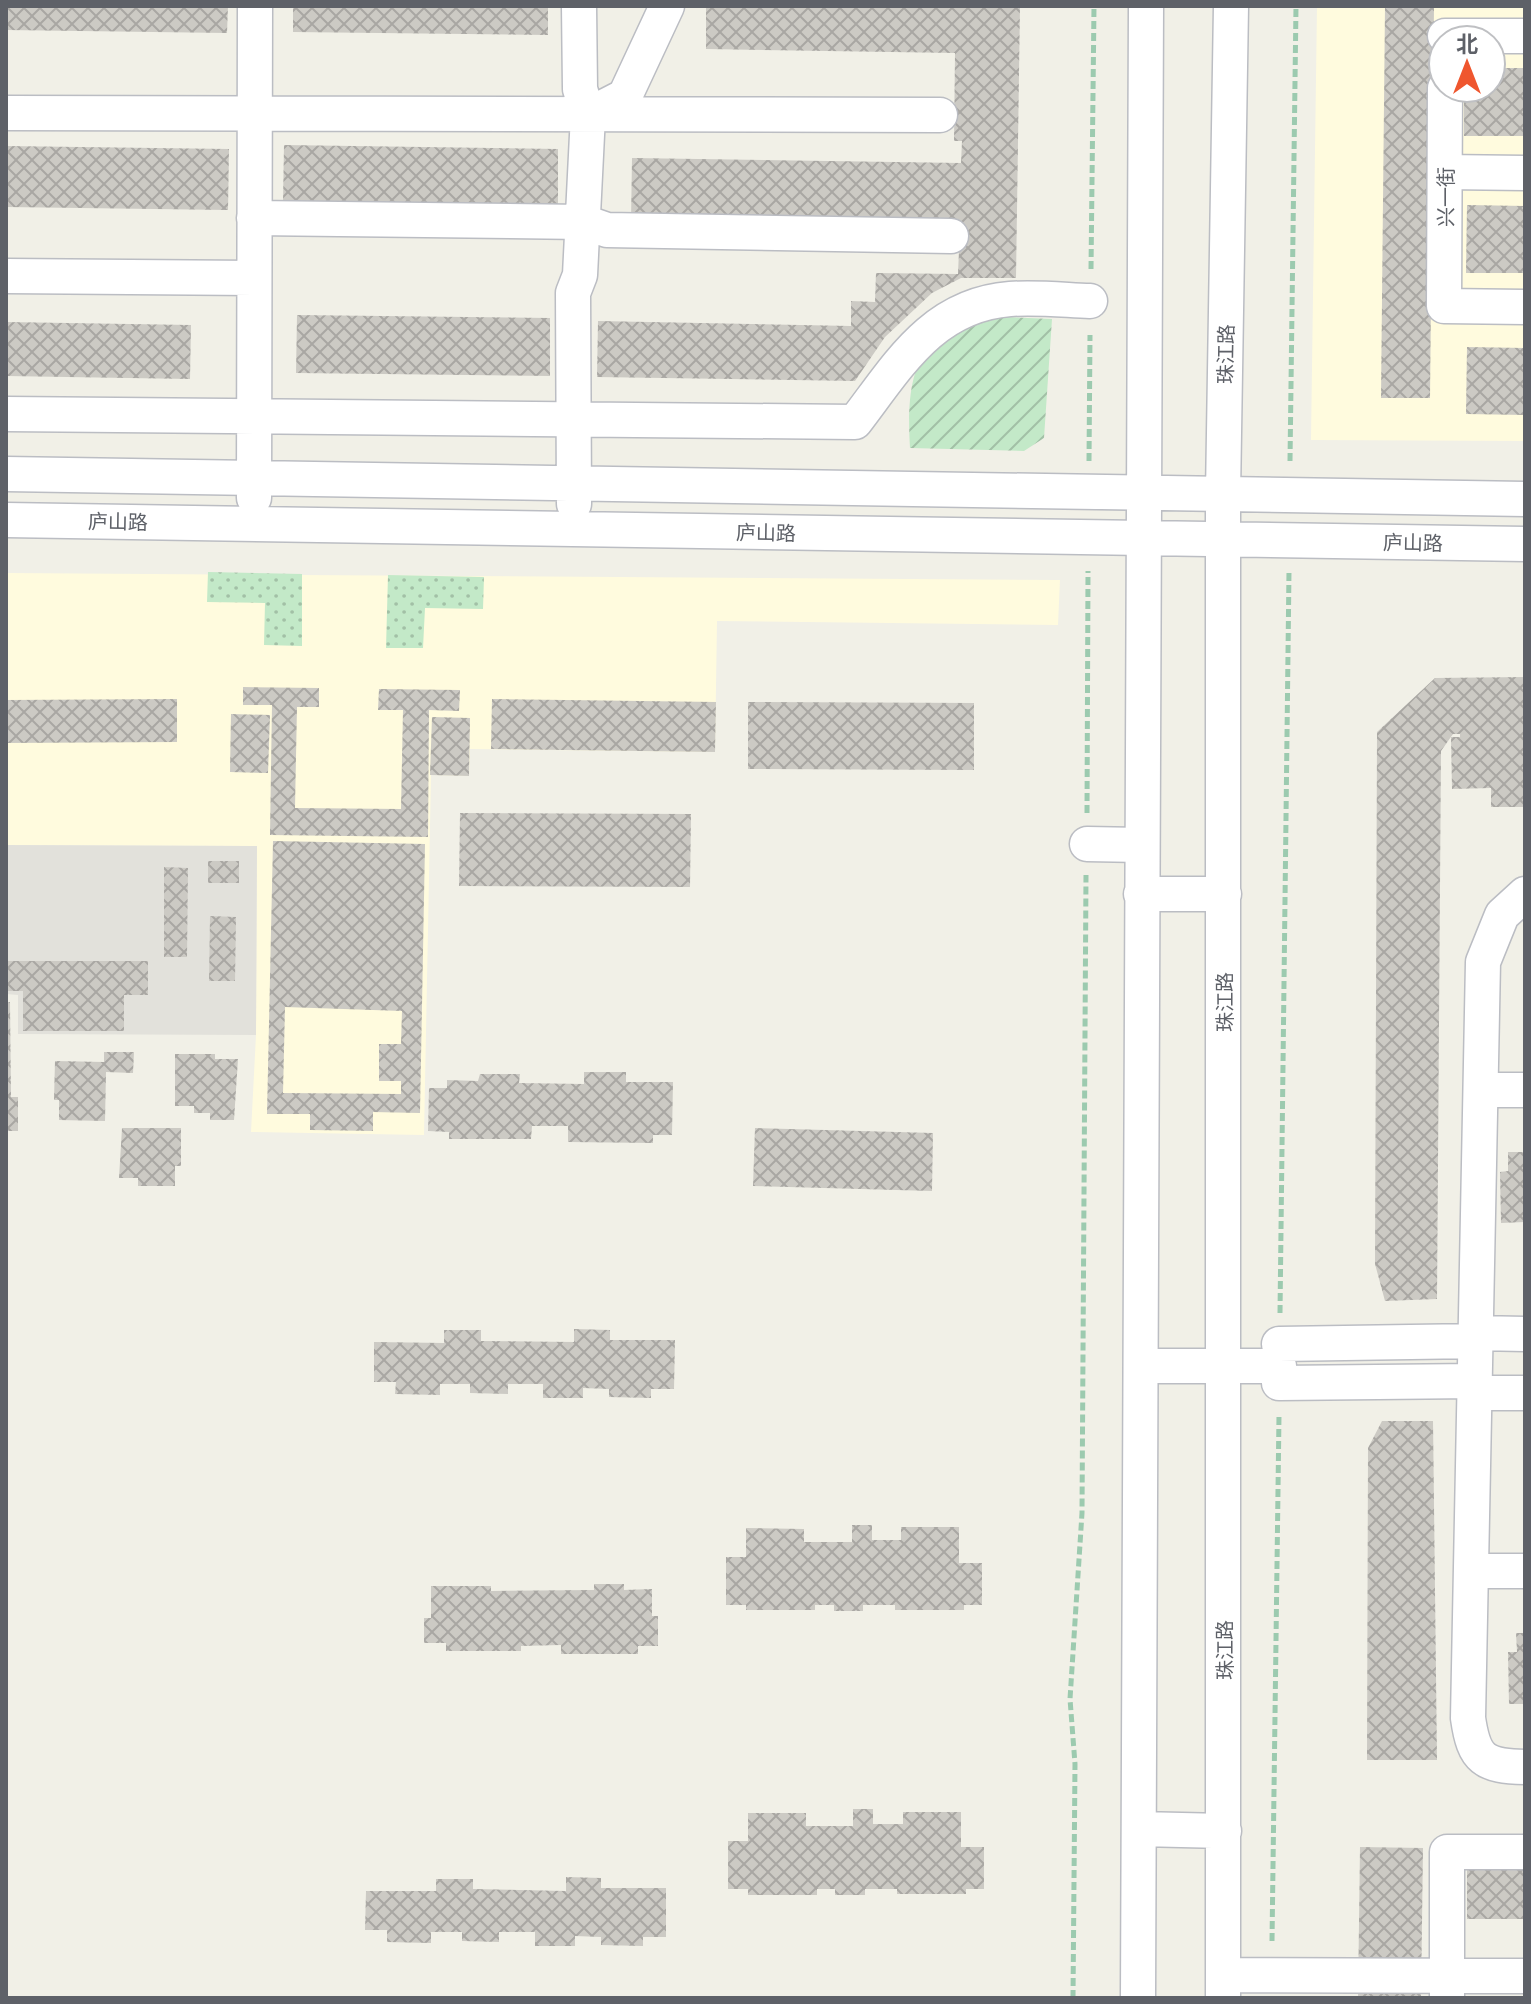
<svg xmlns="http://www.w3.org/2000/svg" width="1531" height="2004" font-family="'Golos Text','Noto Sans SC',sans-serif">
<defs>
<pattern id="grass-dots" width="8" height="8" patternUnits="userSpaceOnUse" patternTransform="scale(2)"><rect width="8" height="8" fill="#c3e9c8"/><path d="M2 2h.1M6 6h.1" fill="none" stroke="#a2c0a6" stroke-width="1.8" stroke-linecap="round"/></pattern>
<pattern id="garden-furrows" width="10" height="10" patternUnits="userSpaceOnUse" patternTransform="scale(2)"><rect width="10" height="10" fill="#c3e9c8"/><path d="M-1 1l2-2M0 10L10 0M9 11l2-2" fill="none" stroke="#a2c0a6"/></pattern>
<pattern id="building-cross-hatch" width="8" height="8" patternUnits="userSpaceOnUse" patternTransform="scale(2)"><rect width="8" height="8" fill="#cccac4"/><path d="M0 0l8 8M0 8l8-8" fill="none" stroke="#a9a7a3"/></pattern>
</defs>
<rect width="100%" height="100%" fill="#f1f0e7"/>
<!-- commercial -->
<path fill="#fffbde" fill-rule="evenodd" d="M 1317,6 L 1525,6 L 1525,441 L 1311,440 ZM 1443,40 L 1491,40 L 1491,88 L 1443,88 Z
M 6,573 L 1060,580 L 1058,625 L 717,621 L 715,752 L 470,749 L 469,776 L 431,775 L 424,1135 L 251,1132 L 256,1035 L 257,846 L 6,845 Z"/>
<!-- industrial -->
<path fill="#e2e1db" d="M 6,845 L 257,846 L 256,1035 L 18,1034 L 18,995 L 6,994 Z"/>
<!-- grass -->
<path fill="url(#grass-dots)" d="M 208,572 L 302,574 L 302,646 L 264,645 L 265,603 L 207,602 Z
M 388,575 L 484,577 L 483,609 L 425,608 L 423,648 L 386,648 Z"/>
<!-- garden -->
<path fill="url(#garden-furrows)" d="M 981,316 L 1052,319 L 1044,438 L 1024,451 L 910,448 C 908,413 907,366 935,339 C 946,329 967,323 981,316 Z"/>
<!-- building -->
<path fill="url(#building-cross-hatch)" fill-rule="evenodd" d="M 6,6 L 228,6 L 227,33 L 6,30 Z
M 293,6 L 548,6 L 548,35 L 293,32 Z
M 706,6 L 1020,6 L 1016,278 L 961,278 L 932,293 L 885,337 L 855,381 L 597,377 L 598,321 L 851,326 L 851,301 L 875,302 L 876,273 L 958,274 L 960,227 L 631,222 L 632,158 L 961,163 L 962,141 L 954,141 L 955,53 L 706,49 Z
M 1385,6 L 1434,6 L 1430,398 L 1381,398 Z
M 1491,68 L 1525,68 L 1525,136 L 1464,136 L 1464,88 L 1491,88 Z
M 284,145 L 558,149 L 558,206 L 283,202 Z
M 6,146 L 229,149 L 228,210 L 6,207 Z
M 1467,205 L 1525,206 L 1525,273 L 1466,273 Z
M 297,315 L 550,318 L 550,376 L 296,373 Z
M 6,322 L 191,325 L 190,379 L 6,376 Z
M 1467,347 L 1525,348 L 1525,415 L 1466,414 Z
M 1525,677 L 1525,807 L 1491,807 L 1491,788 L 1452,789 L 1451,737 L 1460,737 L 1460,734 L 1453,734 L 1441,751 L 1437,1299 L 1385,1301 L 1375,1264 L 1377,732 L 1435,678 Z
M 243,687 L 319,688 L 319,707 L 297,707 L 295,808 L 401,809 L 403,710 L 378,710 L 379,689 L 460,690 L 459,711 L 429,710 L 428,837 L 270,835 L 272,705 L 243,705 Z
M 177,699 L 177,742 L 6,743 L 6,700 Z
M 492,699 L 716,702 L 715,752 L 491,749 Z
M 748,702 L 974,703 L 974,770 L 748,769 Z
M 231,714 L 270,715 L 268,773 L 230,772 Z
M 432,717 L 470,718 L 469,776 L 430,775 Z
M 460,813 L 691,814 L 690,887 L 459,886 Z
M 273,841 L 425,844 L 420,1113 L 373,1112 L 373,1131 L 310,1130 L 310,1114 L 267,1114 ZM 285,1007 L 402,1011 L 401,1044 L 379,1044 L 379,1081 L 401,1081 L 401,1094 L 283,1093 Z
M 208,861 L 239,861 L 239,883 L 208,883 Z
M 164,867 L 188,868 L 187,957 L 164,957 Z
M 210,916 L 236,917 L 235,981 L 209,981 Z
M 6,961 L 148,961 L 148,995 L 124,995 L 124,1031 L 23,1031 L 23,991 L 6,991 Z
M 6,1002 L 10,1002 L 11,1097 L 18,1097 L 18,1131 L 6,1131 Z
M 104,1052 L 134,1052 L 133,1073 L 106,1072 L 105,1121 L 59,1120 L 59,1100 L 54,1100 L 55,1061 L 104,1062 Z
M 175,1054 L 215,1054 L 215,1059 L 238,1059 L 234,1120 L 210,1120 L 210,1113 L 194,1113 L 194,1106 L 175,1106 Z
M 584,1072 L 626,1072 L 626,1082 L 673,1082 L 672,1135 L 653,1135 L 653,1143 L 568,1142 L 568,1126 L 532,1126 L 531,1139 L 449,1139 L 449,1132 L 428,1131 L 429,1088 L 447,1088 L 447,1080 L 478,1081 L 480,1074 L 520,1074 L 519,1083 L 584,1084 Z
M 122,1128 L 181,1128 L 181,1166 L 175,1166 L 175,1186 L 138,1186 L 138,1178 L 119,1178 Z
M 755,1128 L 933,1133 L 932,1191 L 753,1186 Z
M 1508,1152 L 1525,1152 L 1525,1222 L 1501,1223 L 1500,1172 L 1508,1171 Z
M 574,1329 L 610,1330 L 610,1340 L 675,1340 L 674,1389 L 651,1389 L 651,1398 L 609,1397 L 609,1389 L 583,1388 L 583,1398 L 543,1398 L 543,1384 L 508,1384 L 508,1394 L 470,1393 L 470,1384 L 440,1384 L 440,1395 L 395,1394 L 396,1382 L 374,1382 L 374,1342 L 444,1343 L 444,1330 L 481,1330 L 481,1341 L 574,1342 Z
M 1382,1421 L 1433,1421 L 1437,1760 L 1367,1760 L 1368,1448 Z
M 852,1525 L 872,1525 L 872,1540 L 901,1540 L 901,1527 L 959,1527 L 959,1563 L 982,1563 L 982,1605 L 964,1605 L 964,1610 L 895,1610 L 895,1605 L 863,1605 L 863,1611 L 834,1611 L 834,1605 L 815,1605 L 815,1610 L 746,1610 L 746,1605 L 726,1605 L 726,1557 L 746,1557 L 746,1528 L 804,1529 L 804,1542 L 852,1542 Z
M 594,1584 L 624,1584 L 624,1590 L 652,1589 L 652,1616 L 658,1616 L 658,1646 L 638,1646 L 638,1654 L 561,1654 L 561,1645 L 521,1646 L 521,1651 L 446,1651 L 446,1643 L 424,1643 L 424,1618 L 431,1618 L 431,1586 L 491,1586 L 491,1591 L 594,1590 Z
M 1516,1633 L 1525,1633 L 1525,1704 L 1509,1704 L 1508,1652 L 1517,1652 Z
M 853,1809 L 873,1809 L 873,1824 L 903,1824 L 903,1812 L 961,1812 L 961,1847 L 984,1847 L 984,1889 L 966,1889 L 966,1894 L 897,1894 L 897,1889 L 865,1889 L 865,1895 L 835,1895 L 835,1889 L 817,1889 L 817,1895 L 748,1895 L 748,1889 L 728,1889 L 728,1841 L 748,1841 L 748,1813 L 806,1813 L 806,1826 L 853,1826 Z
M 1360,1847 L 1423,1848 L 1421,1998 L 1358,1998 Z
M 1467,1865 L 1525,1866 L 1525,1919 L 1467,1919 Z
M 566,1877 L 601,1878 L 601,1888 L 666,1888 L 666,1937 L 643,1937 L 643,1946 L 601,1945 L 601,1937 L 575,1936 L 575,1946 L 535,1946 L 535,1932 L 499,1932 L 499,1942 L 462,1941 L 462,1932 L 431,1932 L 431,1943 L 387,1942 L 387,1930 L 365,1930 L 366,1891 L 436,1891 L 436,1879 L 473,1879 L 473,1889 L 566,1891 Z"/>
<g fill="none" stroke-linecap="round" stroke-linejoin="round">
<!-- minor casing -->
<g stroke="#bbbdc3" stroke-width="37">
<path id="minor" d="M 1445,36 L 1525,36
M 1445,88 L 1444,306 L 1525,307
M 6,113 L 940,115
M 588,115 L 625,96 L 667,6
M 1445,172 L 1525,173
M 254,218 L 584,222 L 607,230 L 951,236
M 6,276 L 254,278
M 6,414 L 855,422 C 898,366 932,305 1010,299 C 1036,297 1064,300 1090,301
M 6,474 L 1525,499
M 254,498 L 255,6
M 574,504 L 573,293 L 580,275 L 588,115 L 580,89 L 579,6
M 6,520 L 1525,544
M 1087,844 L 1141,845
M 1141,894 L 1224,894
M 1525,894 L 1502,915 L 1483,962 L 1468,1718 C 1474,1760 1484,1766 1525,1767
M 1481,1090 L 1525,1090
M 1476,1333 L 1525,1334
M 1279,1344 L 1476,1341
M 1141,1366 L 1279,1366
M 1279,1383 L 1475,1381
M 1475,1393 L 1525,1393
M 1471,1571 L 1525,1571
M 1139,1829 L 1224,1831
M 1223,1975 L 1525,1976
M 1138,1998 L 1146,6
M 1223,1998 L 1223,494 L 1231,6
M 1447,1998 L 1447,1852 L 1525,1852"/>
</g>
<!-- path -->
<path stroke="#9ccaaf" stroke-width="5" stroke-dasharray="8 4" stroke-linecap="butt" d="M 1091,269 L 1094,6
M 1089,461 L 1090,335
M 1290,461 L 1296,6
M 1087,813 L 1088,571
M 1280,1313 L 1289,571
M 1272,1941 L 1279,1415
M 1073,1998 L 1075,1764 L 1070,1699 L 1082,1513 L 1086,875"/>
<!-- minor -->
<use href="#minor" stroke="#fff" stroke-width="34"/>
</g>
<g text-anchor="middle" dominant-baseline="central" stroke-width="6" stroke-linejoin="round" paint-order="stroke">
<!-- street labels -->
<g font-size="20" fill="#5e6168" stroke="#fff">
<text transform="translate(1445 197) rotate(-90)">兴一街</text>
<text transform="translate(1225 354) rotate(-89)">珠江路</text>
<text transform="translate(118 521) rotate(1)">庐山路</text>
<text transform="translate(766 532) rotate(1)">庐山路</text>
<text transform="translate(1413 542) rotate(1)">庐山路</text>
<text transform="translate(1224 1002) rotate(-90)">珠江路</text>
<text transform="translate(1224 1650) rotate(-90)">珠江路</text>
</g>
</g>
<!-- border -->
<rect width="1531" height="2004" fill="none" stroke="#5e6168" stroke-width="16"/>
<!-- north arrow -->
<g transform="translate(1467 64)"><circle r="38" fill="#ffffff" stroke="#bfc0c3" stroke-width="2"/>
<path d="M0-6L14 30L0 20L-14 30Z" fill="#ef562e"/>
<text y="-12" font-size="22" font-weight="bold" text-anchor="middle" fill="#5e6168">北</text>
</g>
</svg>
